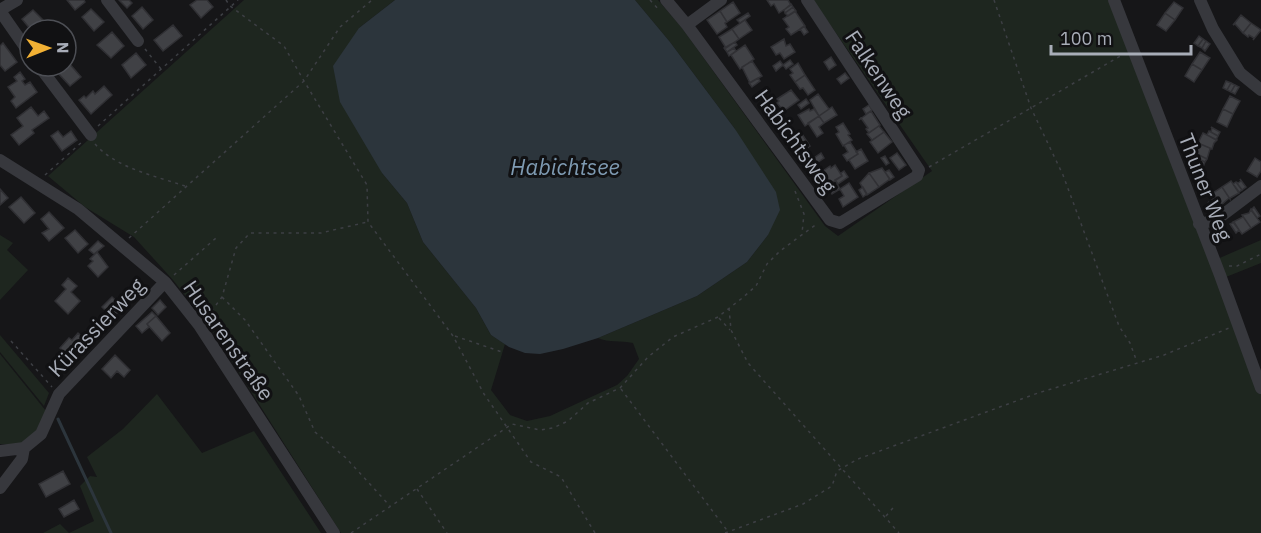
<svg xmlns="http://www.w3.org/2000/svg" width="1261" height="533" font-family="'IBM Plex Sans',sans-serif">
<rect width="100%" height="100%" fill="#161618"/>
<!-- green -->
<path fill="#1e261f" d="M 244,0 L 395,0 L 359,28 L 382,173 L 407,203 L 423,242 L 476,308 L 491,335 L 505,344 L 491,390 L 510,415 L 527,421 L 550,416 L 617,385 L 627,376 L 639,359 L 633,343 C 621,340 609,343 598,338 L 697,296 L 747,262 L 768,235 L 735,129 L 670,42 L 635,0 L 658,0 L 682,28 L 825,226 L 838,236 L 932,171 L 813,0 L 1113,0 L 1215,260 L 1261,240 L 1261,263 L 1221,279 L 1261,388 L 1261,533 L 341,533 L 210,327 L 173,280 L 134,237 L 85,207 L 48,176 Z
M 0,235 L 13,243 L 7,250 L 28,270 L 0,300 Z
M 0,335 L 49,393 L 44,406 L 0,352 Z
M 0,354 L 46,411 L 39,431 L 23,445 L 0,444 Z
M 157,394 L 202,453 L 254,431 L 321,533 L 43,533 L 60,524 L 69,533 L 94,521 L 80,486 L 90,476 L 97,477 L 87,457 L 123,429 Z"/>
<!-- water -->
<path fill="#2c353c" d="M 395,0 L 635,0 L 670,42 L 735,129 L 776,192 L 780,210 L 768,235 L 747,262 L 697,296 L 598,338 L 563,349 L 540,354 L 525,353 L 509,347 L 491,335 L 476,308 L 423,242 L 407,203 L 382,173 L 340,102 L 333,66 L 359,28 Z"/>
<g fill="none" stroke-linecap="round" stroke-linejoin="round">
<!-- stream -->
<path stroke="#2c353c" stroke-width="3" d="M 58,419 L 111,533"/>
</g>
<!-- building -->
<path fill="#404145" stroke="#303034" stroke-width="1.5" d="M 67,0 L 84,0 L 85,2 L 75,10 Z
M 119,0 L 129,0 L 132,3 L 127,8 Z
M 197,0 L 207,0 L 213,7 L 201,18 L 190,5 Z
M 767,0 L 788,0 L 791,5 L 779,13 L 774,4 L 771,6 Z
M 733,2 L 740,13 L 727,22 L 720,11 Z
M 1174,2 L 1183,8 L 1175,20 L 1165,13 Z
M 791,4 L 793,7 L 785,13 L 784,10 Z
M 142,7 L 153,20 L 143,29 L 132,16 Z
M 793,7 L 796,11 L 788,16 L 785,13 Z
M 91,9 L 104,22 L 94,31 L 82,17 Z
M 33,10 L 48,25 L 43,30 L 31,30 L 22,19 Z
M 720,11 L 727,22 L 725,23 L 727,27 L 717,34 L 707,20 Z
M 795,11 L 805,26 L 791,35 L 786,29 L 789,27 L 783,19 Z
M 748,13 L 750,16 L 740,23 L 737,20 Z
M 1165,13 L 1175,20 L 1166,31 L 1157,25 Z
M 1241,15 L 1251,23 L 1243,33 L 1235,24 L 1233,25 Z
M 745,20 L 752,30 L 739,39 L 732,29 Z
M 1251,23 L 1261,30 L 1253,40 L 1254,38 L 1249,35 L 1248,37 L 1243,33 Z
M 173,25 L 182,36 L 163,51 L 154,40 Z
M 804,26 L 808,32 L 804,35 L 800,29 Z
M 732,29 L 739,39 L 726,48 L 719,37 Z
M 112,32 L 124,46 L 111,58 L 97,45 Z
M 1199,36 L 1203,39 L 1198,46 L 1194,43 Z
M 784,39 L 786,46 L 790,44 L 795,52 L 784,59 L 780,53 L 776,55 L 771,47 Z
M 1203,39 L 1206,41 L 1202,48 L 1198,46 Z
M 1206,41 L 1210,44 L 1205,51 L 1202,48 Z
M 735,42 L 737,45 L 727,52 L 724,48 Z
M 3,43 L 17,62 L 5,71 L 0,65 L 0,46 Z
M 745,45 L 754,59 L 740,69 L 731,55 Z
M 734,48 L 736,51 L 729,56 L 727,52 Z
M 1200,52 L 1210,58 L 1202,70 L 1192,64 Z
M 136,53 L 146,65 L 131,78 L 122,65 Z
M 831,57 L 836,65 L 829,70 L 824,62 Z
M 790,60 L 793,64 L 786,69 L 783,65 Z
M 752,61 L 762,76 L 750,83 L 742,67 Z
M 780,61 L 783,65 L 776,71 L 773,66 Z
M 68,62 L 81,77 L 70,86 L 57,72 Z
M 798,63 L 805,75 L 795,82 L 790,75 L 793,73 L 790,69 Z
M 1192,64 L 1202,70 L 1194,82 L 1185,76 Z
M 20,72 L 25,79 L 22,81 L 25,85 L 30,82 L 37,92 L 16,108 L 11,101 L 15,97 L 8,87 L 17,81 L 14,77 Z
M 845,73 L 849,78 L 841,84 L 837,79 Z
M 805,75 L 815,90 L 808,95 L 803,88 L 800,89 L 795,82 Z
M 758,78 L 760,81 L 752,87 L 749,83 Z
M 1226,81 L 1231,83 L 1227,90 L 1223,88 Z
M 1231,83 L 1235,85 L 1231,92 L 1227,90 Z
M 1235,85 L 1239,87 L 1235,94 L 1231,92 Z
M 104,86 L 112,95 L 91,114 L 79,100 L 84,96 L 86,98 L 93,91 L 95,94 Z
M 791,90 L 799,100 L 785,110 L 782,107 L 781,108 L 777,103 L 779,101 L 777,99 Z
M 818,94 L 829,109 L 819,116 L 810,100 Z
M 1230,96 L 1240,101 L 1233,114 L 1223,109 Z
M 806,99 L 809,103 L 801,109 L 798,105 Z
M 869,105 L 872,110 L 866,114 L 863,109 Z
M 31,107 L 38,116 L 44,111 L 49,118 L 32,130 L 34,133 L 19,145 L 11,135 L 23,126 L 17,118 Z
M 832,107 L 837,115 L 824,123 L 819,116 Z
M 809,109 L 810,111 L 814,109 L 819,116 L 805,126 L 798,115 Z
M 1223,109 L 1233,114 L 1227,127 L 1217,122 Z
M 871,111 L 880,125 L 869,133 L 866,129 L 868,128 L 861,118 L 859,120 Z
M 819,116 L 824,123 L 819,127 L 823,133 L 817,137 L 808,123 Z
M 843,123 L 850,134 L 848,135 L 852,140 L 843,146 L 836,134 L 839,132 L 836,127 Z
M 879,126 L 884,132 L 872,140 L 867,134 Z
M 1211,127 L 1220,132 L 1218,136 L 1209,131 L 1211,132 L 1212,128 Z
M 58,131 L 63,137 L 71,131 L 77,140 L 62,151 L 51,136 Z
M 1209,131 L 1218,136 L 1216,140 L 1207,135 Z
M 884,132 L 892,142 L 878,153 L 870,142 Z
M 1203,133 L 1217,140 L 1214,143 L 1212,149 L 1198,143 Z
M 802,134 L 810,146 L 799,154 L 791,142 Z
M 850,142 L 858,154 L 847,161 L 843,155 L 848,152 L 844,145 Z
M 1198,143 L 1212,149 L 1210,149 L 1207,159 L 1193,152 Z
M 861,149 L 868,161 L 855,169 L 849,160 L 858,154 L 856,152 Z
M 821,153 L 824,158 L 811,167 L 808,162 Z
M 897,153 L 906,165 L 899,170 L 890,158 Z
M 1197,154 L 1207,159 L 1205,162 L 1196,158 Z
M 885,156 L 889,163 L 886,165 L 881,158 Z
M 1196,158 L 1205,162 L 1203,167 L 1194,162 L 1195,163 L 1197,159 Z
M 1255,158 L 1261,162 L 1261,171 L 1257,177 L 1247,171 Z
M 835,165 L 842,176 L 824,188 L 817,179 L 822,176 L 820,173 L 830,166 L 831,168 Z
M 882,168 L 890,179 L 879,187 L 869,173 Z
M 889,170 L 894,177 L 890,180 L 885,172 Z
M 844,171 L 848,177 L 838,184 L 835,180 L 842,176 L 841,173 Z
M 869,173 L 879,187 L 867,195 L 860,183 Z
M 1240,179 L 1246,187 L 1242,190 L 1236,182 L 1238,183 L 1241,181 Z
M 1231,181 L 1239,193 L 1230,198 L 1230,199 L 1222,187 Z
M 1236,182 L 1242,190 L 1239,192 L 1233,184 Z
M 849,183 L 858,197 L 843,207 L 839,199 L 844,196 L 840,189 Z
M 837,184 L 840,189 L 832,194 L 830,190 Z
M 863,187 L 867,194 L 863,197 L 859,190 Z
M 1222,187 L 1230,199 L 1229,198 L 1221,205 L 1213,193 Z
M 0,189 L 8,198 L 0,205 Z
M 21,197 L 35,213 L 24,223 L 9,207 Z
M 1216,197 L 1221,205 L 1218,207 L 1212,199 Z
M 1212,199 L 1218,207 L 1214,210 L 1208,202 L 1210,203 L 1213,201 Z
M 1254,207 L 1260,216 L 1257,218 L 1251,210 Z
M 1251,209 L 1260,222 L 1251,228 L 1242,215 L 1249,213 Z
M 49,212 L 64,228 L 49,241 L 42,233 L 49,229 L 41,219 Z
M 1242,215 L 1251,228 L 1242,234 L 1233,222 L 1243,217 Z
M 1234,222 L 1239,230 L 1236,233 L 1230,224 Z
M 75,230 L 88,244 L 78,253 L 65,238 Z
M 98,241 L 104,246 L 94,254 L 89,250 Z
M 97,252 L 108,267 L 98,277 L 88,266 L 93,261 L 90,259 Z
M 68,278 L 77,286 L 71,292 L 80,301 L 68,314 L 55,301 L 66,289 L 62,285 Z
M 112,297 L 120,304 L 115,309 L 118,312 L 108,323 L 103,318 L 108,313 L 102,307 Z
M 160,300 L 166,307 L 158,315 L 152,308 Z
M 152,312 L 156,316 L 147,324 L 149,327 L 142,333 L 136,326 Z
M 156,316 L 170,333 L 162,341 L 147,324 Z
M 78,333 L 88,342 L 72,359 L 60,351 L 62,350 L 60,348 L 69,338 L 72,340 Z
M 115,355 L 130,370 L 124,377 L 117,371 L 111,378 L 102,369 Z
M 63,471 L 70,484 L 46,497 L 39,484 Z
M 74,500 L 79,509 L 64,517 L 59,509 Z"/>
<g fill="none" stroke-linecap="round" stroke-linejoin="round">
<!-- path -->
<path stroke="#3d3f44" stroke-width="1.5" stroke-dasharray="3 4.5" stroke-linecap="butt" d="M 226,0 L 230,6 L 284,46 L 304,81 L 367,185 L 368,222 L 453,336 L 484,394 L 531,462 L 561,477 L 595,533
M 650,0 L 659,10
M 994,0 L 1031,108 L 1063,175 L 1119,326 L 1130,343 L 1137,362
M 145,49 L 161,69
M 98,126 L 238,0
M 95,144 C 116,168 155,176 185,186
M 929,167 L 1124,54
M 45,175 L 82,142
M 795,191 L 804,214 L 802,233
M 129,238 L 304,81 L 340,27 L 372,0
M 1229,266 L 1237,266 L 1261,254
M 174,275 L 216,238
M 222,297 L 245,320 L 299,396 L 315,432 L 346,458 L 390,506
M 729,308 L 731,330 L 748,363 L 899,533
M 207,317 L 222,297 L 236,248 L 250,233 L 321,233 L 367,222
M 719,318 L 730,330
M 455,336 L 502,352
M 11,341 L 52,387
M 621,389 L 729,533
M 417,489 L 447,533
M 886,516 L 893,508
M 351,533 L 512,424 L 540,430 L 553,428 L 568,421 L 588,403 L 620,388 L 648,357 L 673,337 L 718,317 L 741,299 L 756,286 L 767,264 L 780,251 L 818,223
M 725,533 L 803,504 L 832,486 L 837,471 L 858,459 L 1038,393 L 1164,355 L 1229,328"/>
<!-- street -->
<path stroke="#37383d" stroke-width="12" d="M 107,0 L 138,41
M 666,0 L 687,25 L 830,220 L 840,223 L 917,176 L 919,170 L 807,0
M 1114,0 L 1220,275 L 1261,388
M 1200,0 L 1213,29 L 1240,73 L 1261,90
M 0,10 L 17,0
M 0,11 L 30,54
M 687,25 L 721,0
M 39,66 L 91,135
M 0,160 L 78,209 L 165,282 L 199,325 L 334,533
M 1199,224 L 1216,220 L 1261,186
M 0,451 L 24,448
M 0,488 L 22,459 L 24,448 L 41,434 L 59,394 L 165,282"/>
</g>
<g text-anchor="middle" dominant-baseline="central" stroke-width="6" stroke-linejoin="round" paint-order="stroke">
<!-- street labels -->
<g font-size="21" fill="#a8adb8" stroke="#111113">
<text transform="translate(879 74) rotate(56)">Falkenweg</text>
<text transform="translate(796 141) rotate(54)">Habichtsweg</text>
<text transform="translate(1206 187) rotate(69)">Thuner Weg</text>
<text transform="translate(96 327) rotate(-46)">Kürassierweg</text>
<text transform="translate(229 340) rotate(55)">Husarenstraße</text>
</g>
<!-- water labels -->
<g font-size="22" font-style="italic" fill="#7f9bb3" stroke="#111113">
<text x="565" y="166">Habichtsee</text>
</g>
</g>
<!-- north arrow -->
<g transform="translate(48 48) rotate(89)"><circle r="28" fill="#111113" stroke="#4d4f55" stroke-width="1.5"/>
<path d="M0-4.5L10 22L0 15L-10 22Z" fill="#f2b134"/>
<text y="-9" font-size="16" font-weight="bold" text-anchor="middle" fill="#a8adb8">N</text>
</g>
<!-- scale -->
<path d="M1051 45v9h140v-9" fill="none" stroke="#a8adb8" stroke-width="3"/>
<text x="1060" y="45" font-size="18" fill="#a8adb8" stroke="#111113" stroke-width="4.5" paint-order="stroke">100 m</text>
</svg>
